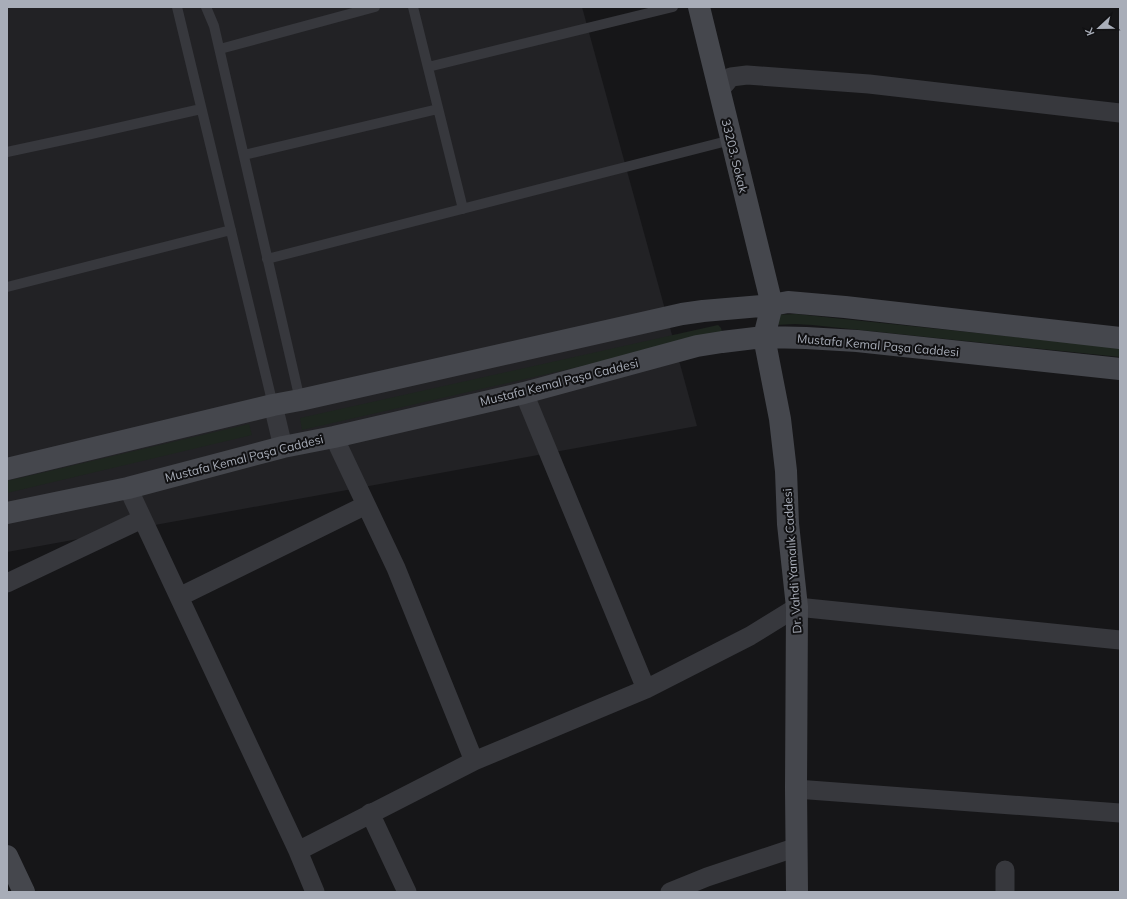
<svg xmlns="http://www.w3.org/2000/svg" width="1127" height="899" font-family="Mulish,sans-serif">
<rect width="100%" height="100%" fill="#161618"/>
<!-- built -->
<path fill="#222225" d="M 7,7 L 582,7 L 697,426 L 7,552 Z"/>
<!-- green -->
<path fill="#1e261f" d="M 796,314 L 1120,348 L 1120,357 L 812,325 L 795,324 L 775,325 L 773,315 Z
M 718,325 L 721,328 L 722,332 L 718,335 L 302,430 L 300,418 Z
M 249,424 L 252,435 L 7,493 L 7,481 Z"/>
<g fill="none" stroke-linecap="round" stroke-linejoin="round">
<!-- lane -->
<path stroke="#37383d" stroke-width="10" d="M 177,7 L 273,405
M 206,7 L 214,26 L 300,400
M 413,7 L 463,209
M 220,49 L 375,7
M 428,67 L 673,7
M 7,152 L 91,134 L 201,109
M 244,155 L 438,109
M 267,259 L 731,140
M 7,287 L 231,230"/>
<!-- street -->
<path stroke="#37383d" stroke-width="19" d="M 719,91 L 731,77 L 747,75 L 869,84 L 1120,113
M 524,393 L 646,689
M 273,405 L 283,447
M 334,437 L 396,568 L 474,761
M 128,488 L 298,851 L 315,892
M 7,583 L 142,519
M 179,597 L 366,505
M 796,789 L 1120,813
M 370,813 L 407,892
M 298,851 L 474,761 L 646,689 L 750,636 L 797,607 L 1120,640
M 1005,870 L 1005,892
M 670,892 L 707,877 L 797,847"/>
<!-- secondary -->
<path stroke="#45474d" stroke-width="22" d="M 699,7 L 772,305 L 764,337 L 780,419 L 786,471 L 788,524 L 797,607 L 796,789 L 797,892
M 7,469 L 273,405 L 300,400 L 682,314 L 703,311 L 772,305 L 788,302 L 845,307 L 1120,338
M 7,513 L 128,488 L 283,447 L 334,437 L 524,393 L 697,346 L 722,342 L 764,337 L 806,338 L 857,341 L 1120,369
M 7,856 L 24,892"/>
</g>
<g text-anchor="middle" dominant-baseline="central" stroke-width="4" stroke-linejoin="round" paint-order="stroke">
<!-- street labels -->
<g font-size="12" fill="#a8adb8" stroke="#111113">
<text transform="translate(735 156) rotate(76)">33203. Sokak</text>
<text transform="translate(878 345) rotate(5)">Mustafa Kemal Paşa Caddesi</text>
<text transform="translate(559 382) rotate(-14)">Mustafa Kemal Paşa Caddesi</text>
<text transform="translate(244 458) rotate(-14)">Mustafa Kemal Paşa Caddesi</text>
<text transform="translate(792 561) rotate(-94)">Dr. Vahdi Yamalık Caddesi</text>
</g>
</g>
<!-- border -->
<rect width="1127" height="899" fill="none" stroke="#a8adb8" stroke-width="16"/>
<!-- north arrow -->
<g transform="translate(1099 28) rotate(248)" stroke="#111113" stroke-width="3" paint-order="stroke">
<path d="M0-3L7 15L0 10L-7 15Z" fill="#a8adb8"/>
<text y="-6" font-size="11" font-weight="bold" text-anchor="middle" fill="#a8adb8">K</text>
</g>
</svg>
